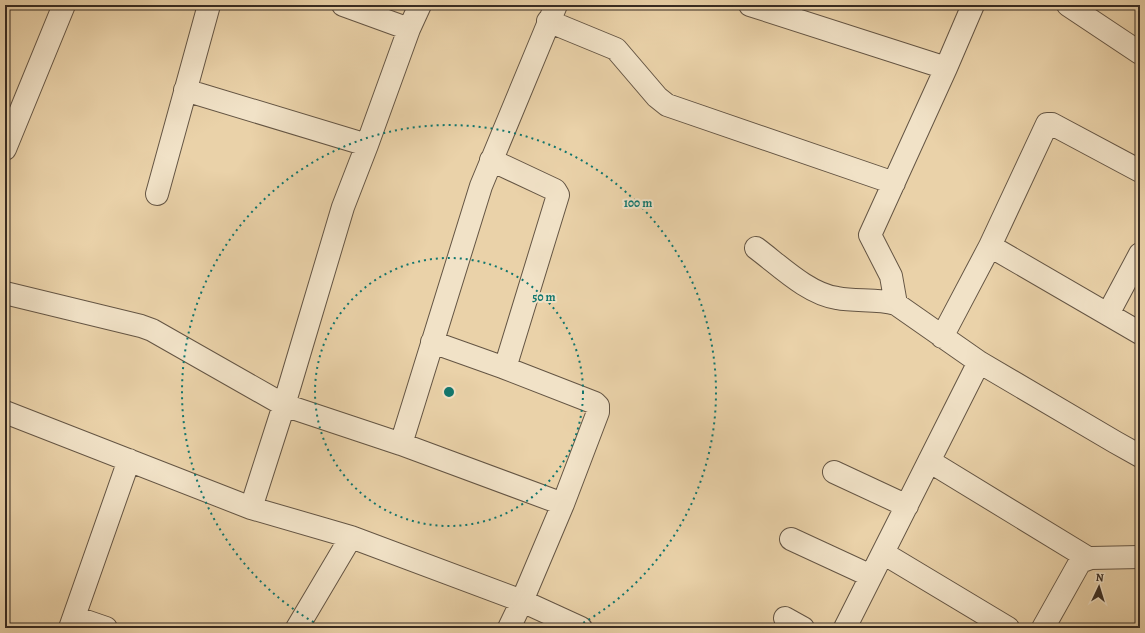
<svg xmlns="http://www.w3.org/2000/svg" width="1145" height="633" font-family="Alegreya,serif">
<rect width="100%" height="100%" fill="#ead2a9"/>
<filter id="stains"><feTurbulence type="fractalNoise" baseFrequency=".005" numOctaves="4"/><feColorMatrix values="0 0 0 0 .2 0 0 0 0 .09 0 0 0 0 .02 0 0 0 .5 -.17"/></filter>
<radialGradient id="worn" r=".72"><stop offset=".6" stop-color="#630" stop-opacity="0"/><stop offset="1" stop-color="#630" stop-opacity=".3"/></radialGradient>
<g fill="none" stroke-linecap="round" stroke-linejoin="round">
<!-- minor casing -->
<g stroke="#645544" stroke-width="24">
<path id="minor" d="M 343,5 L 409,29
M 750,5 L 946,68
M 1068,5 L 1140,53
M 548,21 L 616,49 L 657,97 L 667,105 L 894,183
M 185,90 L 367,145
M 5,149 L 64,5
M 491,160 L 555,190 L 558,195 L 505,368
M 157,194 L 209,5
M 990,246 L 1140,333
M 756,248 C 779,265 808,294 837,298 C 856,302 877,298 896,304 L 979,362 L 1115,442 L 1140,456
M 5,293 L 141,326 L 152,330 L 284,405 L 401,444 L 563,504
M 896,304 L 891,276 L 870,235 L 946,68 L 973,5
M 1108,314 L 1140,254
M 942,337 L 990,246 L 1047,124 L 1052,124 L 1140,171
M 5,412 L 251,508 L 351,537 L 522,601 L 563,504 L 598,412 L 598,406 L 595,403 L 505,368 L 432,342
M 401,444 L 481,186 L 556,5
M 929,461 L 1088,558
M 834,472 L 907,506
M 251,508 L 284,405 L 343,207 L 367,145 L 409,29 L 420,5
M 791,539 L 871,576
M 883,553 L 1008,628
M 74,617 L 106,628
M 785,618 L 803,628
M 70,628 L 129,460
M 297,628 L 351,537
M 509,628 L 522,601 L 581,628
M 845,628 L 979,362
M 1043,628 L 1080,562 L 1091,558 L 1140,557"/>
</g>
<!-- minor -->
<use href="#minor" stroke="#f1e2c7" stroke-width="22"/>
</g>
<!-- distance rings -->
<g fill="none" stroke="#0f766e" stroke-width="2" stroke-dasharray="2 4">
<circle cx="449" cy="392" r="134"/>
<path d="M324 628A267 267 0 1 1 574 628"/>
</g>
<circle cx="449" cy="392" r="6" fill="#0f766e" stroke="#f1e2c7" stroke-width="2"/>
<g font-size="12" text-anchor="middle" font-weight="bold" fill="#0f766e" stroke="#f1e2c7" stroke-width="4" stroke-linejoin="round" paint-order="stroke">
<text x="638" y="207">100 m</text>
<text x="544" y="301">50 m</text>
</g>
<!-- margin -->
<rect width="1145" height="633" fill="none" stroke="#ead2a9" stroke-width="20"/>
<rect x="6" y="6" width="1133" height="621" fill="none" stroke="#372b22" stroke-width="2"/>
<rect x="10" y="10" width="1125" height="613" fill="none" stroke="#372b22"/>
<!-- north arrow -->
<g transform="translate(1099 587) rotate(4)" stroke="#f1e2c7" stroke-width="3" paint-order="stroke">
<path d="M0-3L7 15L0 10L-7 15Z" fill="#372b22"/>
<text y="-6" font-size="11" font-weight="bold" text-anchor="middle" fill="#372b22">N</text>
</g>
<rect width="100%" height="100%" filter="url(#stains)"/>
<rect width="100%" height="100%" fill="url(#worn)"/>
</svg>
